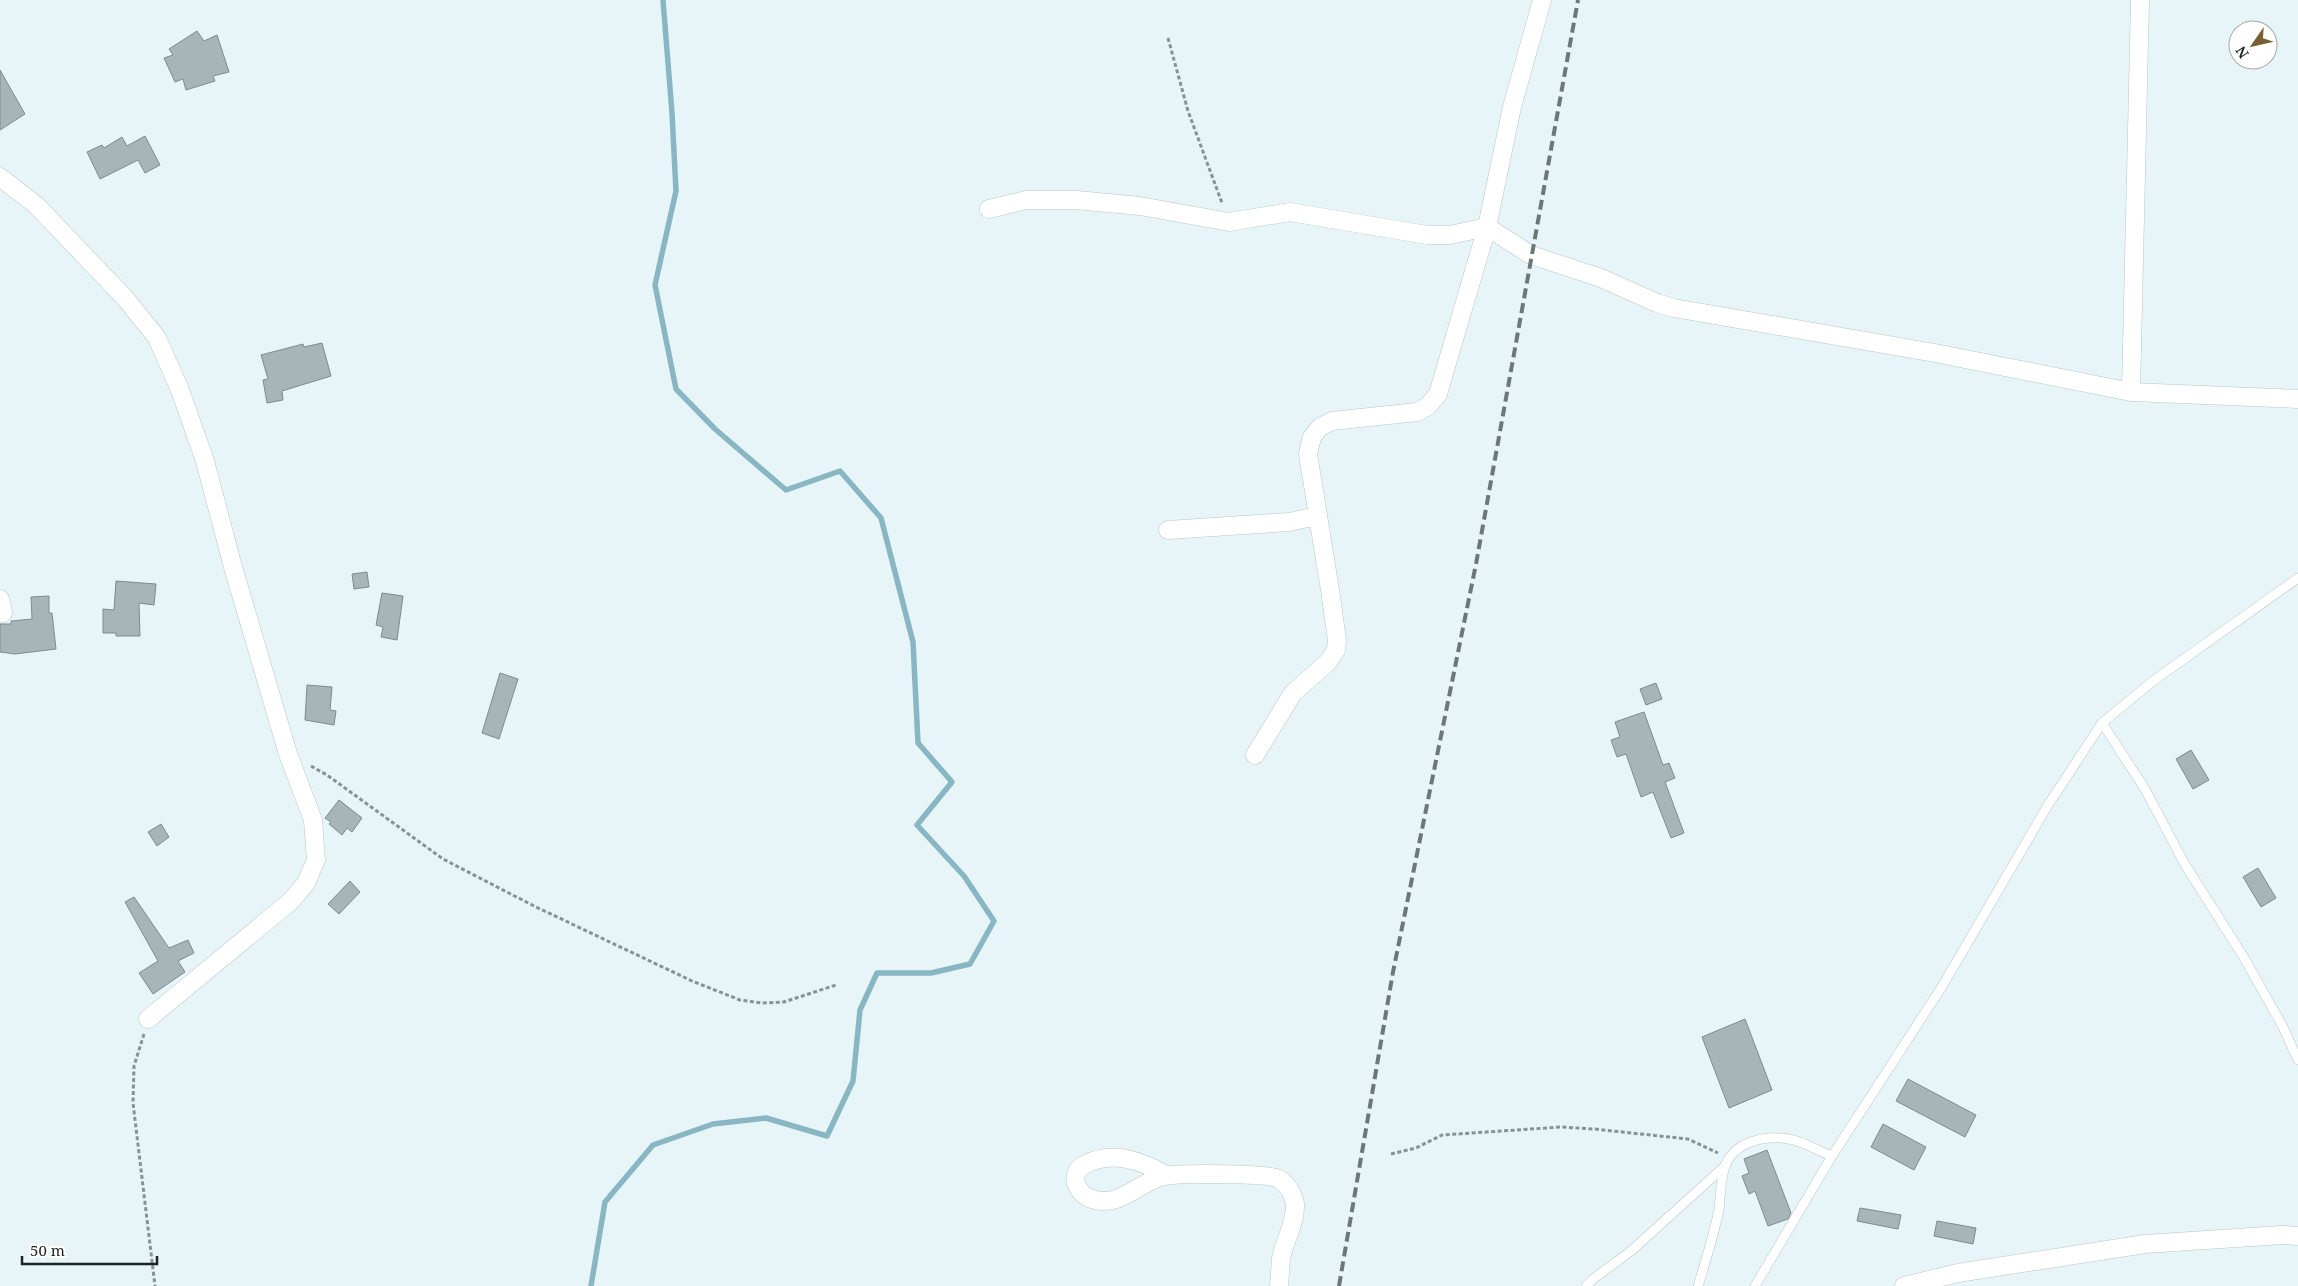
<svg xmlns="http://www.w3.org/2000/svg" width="2298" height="1286" font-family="'Noto Serif',serif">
<rect width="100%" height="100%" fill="#e7f5f8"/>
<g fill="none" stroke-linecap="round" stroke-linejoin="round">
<!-- stream -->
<path stroke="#88b7c3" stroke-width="5.5" d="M 591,1286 L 605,1202 L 653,1145 L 713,1124 L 766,1118 L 827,1136 L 853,1081 L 860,1010 L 877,973 L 931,973 L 970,964 L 994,921 L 964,876 L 917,825 L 952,782 L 918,743 L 913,642 L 881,518 L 840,471 L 786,490 L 715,429 L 676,389 L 655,285 L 676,191 L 672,113 L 663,0"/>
</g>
<!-- building -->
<path fill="#a7b4b8" stroke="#7e8b8e" d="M 197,31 L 204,41 L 217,35 L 229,72 L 213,76 L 215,81 L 186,90 L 183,79 L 175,82 L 164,58 L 173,55 L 169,49 Z
M 0,70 L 25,114 L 0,130 Z
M 145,136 L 160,165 L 145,173 L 138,160 L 100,179 L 87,152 L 102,145 L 104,148 L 122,137 L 127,146 Z
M 322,343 L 331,376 L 282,391 L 283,400 L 267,403 L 263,380 L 268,379 L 261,355 L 303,344 L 304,347 Z
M 367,572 L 369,587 L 354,589 L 352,574 Z
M 116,581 L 156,584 L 154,605 L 139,603 L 140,636 L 116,636 L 116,633 L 103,633 L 103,609 L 114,610 Z
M 382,593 L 403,596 L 397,640 L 381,637 L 383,627 L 376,625 Z
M 49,596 L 49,613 L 52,613 L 56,649 L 15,654 L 0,652 L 0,624 L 11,624 L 11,621 L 32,619 L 31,597 Z
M 500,673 L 518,679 L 499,739 L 482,733 Z
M 1656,683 L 1662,699 L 1646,705 L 1640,689 Z
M 307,685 L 332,687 L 330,710 L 336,711 L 334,725 L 305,720 Z
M 1644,712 L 1663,765 L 1669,763 L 1675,778 L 1665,782 L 1684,833 L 1671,838 L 1653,792 L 1641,797 L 1626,754 L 1617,757 L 1611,740 L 1620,737 L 1615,722 Z
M 2191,750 L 2209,780 L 2193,789 L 2176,759 Z
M 339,800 L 362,818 L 352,832 L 347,828 L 342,835 L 329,824 L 331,822 L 325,818 Z
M 161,824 L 169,837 L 157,846 L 148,832 Z
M 2258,868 L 2276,898 L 2261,907 L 2243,877 Z
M 350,881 L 360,892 L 339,914 L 328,904 Z
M 134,897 L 169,948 L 188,940 L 194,953 L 178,961 L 185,972 L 153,994 L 139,973 L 158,961 L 125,902 Z
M 1745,1019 L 1772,1090 L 1729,1108 L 1702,1037 Z
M 1908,1079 L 1976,1115 L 1965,1137 L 1896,1101 Z
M 1883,1124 L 1926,1147 L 1914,1170 L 1871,1147 Z
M 1767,1150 L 1791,1213 L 1788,1219 L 1768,1226 L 1755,1191 L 1749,1194 L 1742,1176 L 1749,1173 L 1744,1159 Z
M 1860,1208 L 1901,1215 L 1898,1229 L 1857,1221 Z
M 1937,1221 L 1976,1228 L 1973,1244 L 1934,1236 Z"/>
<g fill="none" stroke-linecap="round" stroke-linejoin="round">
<!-- lane casing -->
<g stroke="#b9c6c9" stroke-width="10">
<path id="lane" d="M 2102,723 L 2145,789 L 2184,863 L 2243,956 L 2282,1025 L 2298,1060
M 1586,1286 L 1593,1279 L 1631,1251 L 1725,1166
M 1698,1286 C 1706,1260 1714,1235 1719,1209 C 1721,1195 1720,1180 1725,1167 C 1734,1141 1765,1135 1789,1139 C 1803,1141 1818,1151 1832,1156
M 1755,1286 L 1832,1156 L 1943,985 L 2048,805 L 2102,723 L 2153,681 L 2298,578"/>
</g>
<!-- street casing -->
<g stroke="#b9c6c9" stroke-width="19">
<path id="street" d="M 0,177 L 36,205 L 125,298 L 157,338 L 180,390 L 205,461 L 233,567 L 288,754 L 313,820 L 316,860 L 306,883 L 291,901 L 148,1019
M 989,209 L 1026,200 L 1076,200 L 1140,206 L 1229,222 L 1290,212 L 1427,235 L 1450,235 L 1487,227 L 1531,255 L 1601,278 L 1657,303 L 1674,308 L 1935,353 L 2131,392 L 2298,399
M 2131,392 L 2140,0
M 1168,530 L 1289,522 L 1317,516
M 0,599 L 3,613
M 1255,755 L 1293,693 L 1328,662 L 1336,650 L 1337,640 L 1330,590 L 1308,454 L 1312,437 L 1320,427 L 1332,421 L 1417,412 L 1428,406 L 1438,394 L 1487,227 L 1512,107 L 1542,0
M 1166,1175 C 1140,1160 1112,1150 1084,1165 C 1067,1174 1078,1195 1092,1199 C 1120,1209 1139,1181 1165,1176 C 1180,1173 1268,1173 1279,1179 C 1287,1184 1294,1195 1295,1204 C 1296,1223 1284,1241 1281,1259 C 1280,1268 1280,1277 1279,1286
M 1904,1286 L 1958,1273 L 2145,1244 L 2282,1235 L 2298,1236"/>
</g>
<!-- path -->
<path stroke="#889294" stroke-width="3" stroke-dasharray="4 2.5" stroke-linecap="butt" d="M 1168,38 L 1188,111 L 1222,203
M 311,766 L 327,775 L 443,859 L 534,906 L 692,981 L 740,1000 L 762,1003 L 784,1002 L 836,985
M 144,1034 L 134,1066 L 133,1103 L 155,1286
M 1391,1154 L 1416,1148 L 1442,1135 L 1561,1127 L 1594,1129 L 1688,1139 L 1718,1153"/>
<!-- lane -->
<use href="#lane" stroke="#fff" stroke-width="9"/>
<!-- street -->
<use href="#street" stroke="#fff" stroke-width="18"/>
<!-- rail -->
<path stroke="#6e7778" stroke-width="4" stroke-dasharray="10 5" stroke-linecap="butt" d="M 1339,1286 L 1393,972 L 1476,564 L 1578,0"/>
</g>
<!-- north arrow -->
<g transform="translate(2253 45) rotate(236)"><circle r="24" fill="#ffffff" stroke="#a5a7a7"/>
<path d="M0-4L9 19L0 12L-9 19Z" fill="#785e30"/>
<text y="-8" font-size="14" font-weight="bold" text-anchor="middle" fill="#1d2223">N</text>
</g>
<!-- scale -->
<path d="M22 1256v8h135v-8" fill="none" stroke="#1d2223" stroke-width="2.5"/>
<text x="30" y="1256" font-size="15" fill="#1d2223" stroke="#ffffff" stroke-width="4" paint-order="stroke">50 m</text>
</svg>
